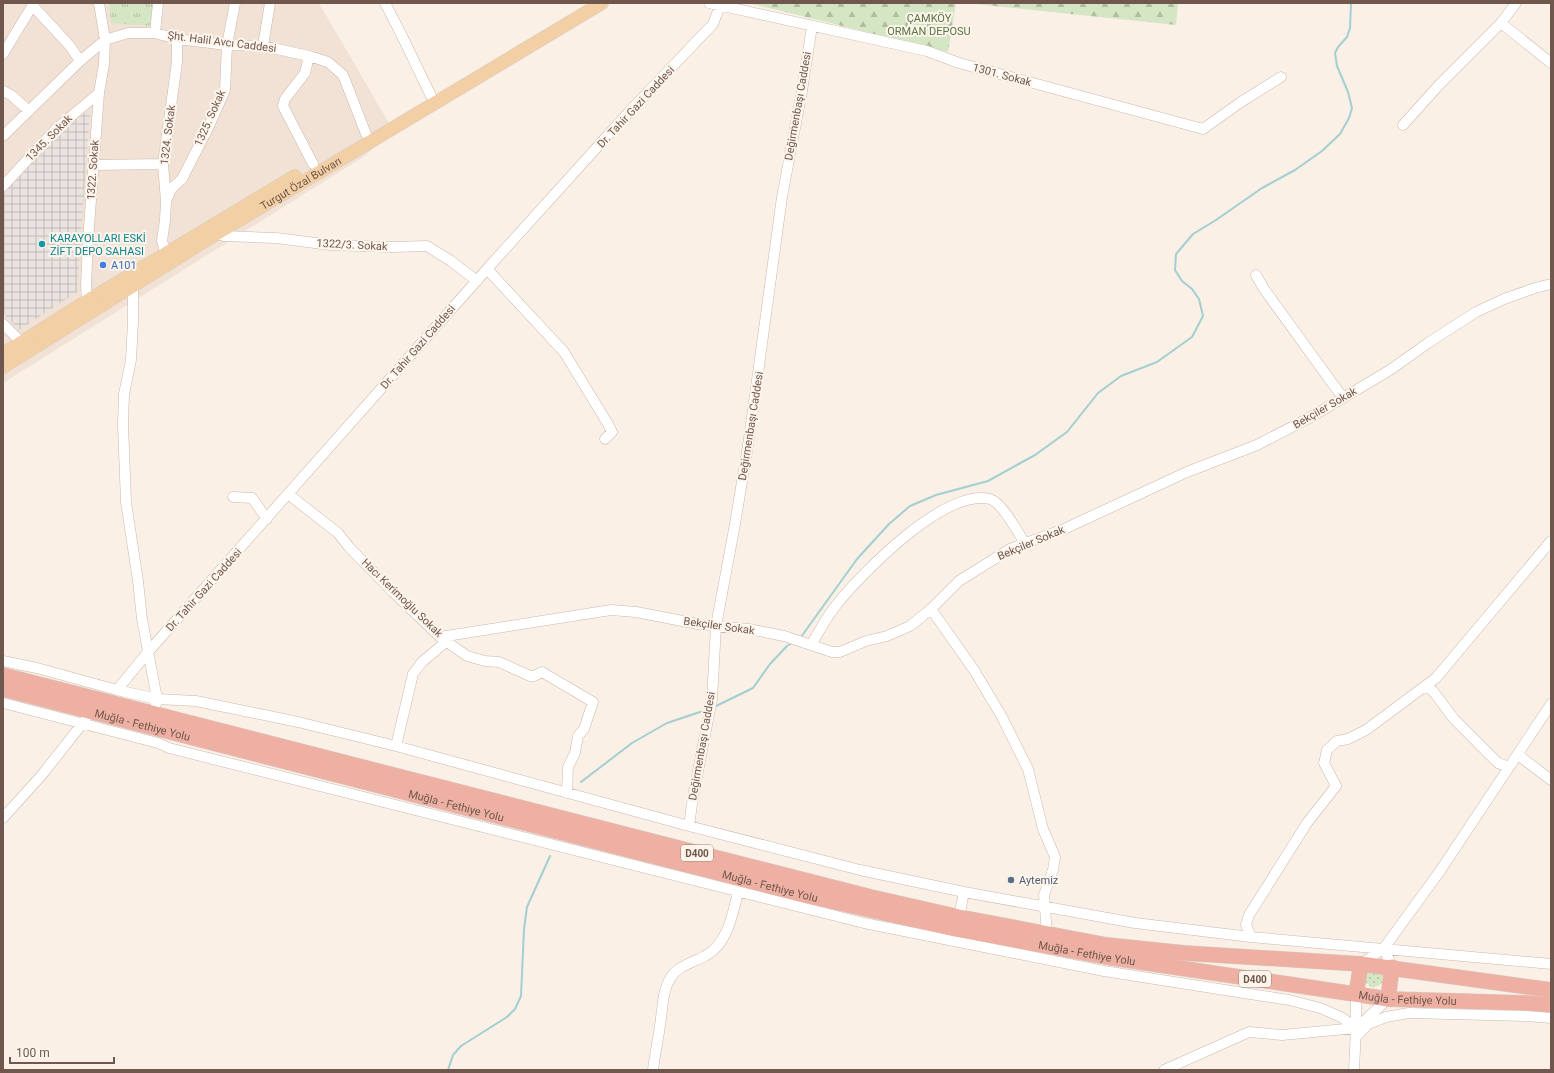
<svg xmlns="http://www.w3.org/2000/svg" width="1554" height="1073" font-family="Roboto,sans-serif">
<defs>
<pattern id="industrial-grid" width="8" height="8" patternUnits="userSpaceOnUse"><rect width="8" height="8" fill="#eae3df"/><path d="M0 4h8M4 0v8" fill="none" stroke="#c2bbb7"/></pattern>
<pattern id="grass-dots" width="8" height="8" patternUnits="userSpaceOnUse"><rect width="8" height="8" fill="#d5e6c5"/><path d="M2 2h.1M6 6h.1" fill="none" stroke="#b1bda2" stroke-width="1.8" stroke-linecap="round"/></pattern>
<pattern id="forest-firs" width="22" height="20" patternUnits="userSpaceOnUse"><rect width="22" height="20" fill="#d5e6c5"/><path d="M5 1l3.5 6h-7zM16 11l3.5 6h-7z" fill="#b1bda2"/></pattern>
<pattern id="park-tufts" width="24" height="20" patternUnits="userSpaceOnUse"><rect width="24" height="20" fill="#d5e6c5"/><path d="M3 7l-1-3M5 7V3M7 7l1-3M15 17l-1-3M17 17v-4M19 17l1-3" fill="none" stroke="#b1bda2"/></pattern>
</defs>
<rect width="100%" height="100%" fill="#faf0e5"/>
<!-- residential -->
<path fill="#f1e2d5" d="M 3,3 L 319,3 L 393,130 L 365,156 L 3,383 Z"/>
<!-- industrial -->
<path fill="url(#industrial-grid)" d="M 90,109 L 77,292 L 19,330 L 3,313 L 3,191 L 37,154 L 70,125 Z"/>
<!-- grass -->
<path fill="url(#grass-dots)" d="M 1367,970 L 1382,972 L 1384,978 L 1381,984 L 1373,988 L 1365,982 Z"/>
<!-- forest -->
<path fill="url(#forest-firs)" d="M 749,3 L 956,3 L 948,52 Z
M 966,3 L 1178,3 L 1176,25 Z"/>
<!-- park -->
<path fill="url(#park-tufts)" d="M 109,3 L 153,3 L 152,24 L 148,26 L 111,23 Z"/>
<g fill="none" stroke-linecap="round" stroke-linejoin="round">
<!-- stream -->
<path stroke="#a3ced2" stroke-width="2" d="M 801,637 L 857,559 L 889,524 L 910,506 L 936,495 L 988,481 L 1035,455 L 1067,432 L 1098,393 L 1121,376 L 1157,362 L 1192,337 L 1203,316 L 1199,299 L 1192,289 L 1182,281 L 1175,270 L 1176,254 L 1193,234 L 1216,220 L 1262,188 L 1295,170 L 1322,151 L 1340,134 L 1349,118 L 1352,108 L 1348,92 L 1337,66 L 1335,53 L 1338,47 L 1347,37 L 1350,28 L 1351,3
M 714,707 L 753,688 L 770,664 L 787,646 L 792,643
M 581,782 L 632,743 L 667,723 L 706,710
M 448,1070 L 453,1055 L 461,1046 L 507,1017 L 515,1009 L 521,996 L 524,929 L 527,907 L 550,856"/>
<!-- minor casing -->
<g stroke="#cab8ad" stroke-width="11">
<path id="minor" d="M 385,3 L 401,34 L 431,96
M 709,3 L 927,51 L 959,63 L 1203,129 L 1241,102 L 1281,77
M 33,6 L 70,46 L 80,61
M 1501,23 L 1551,63
M 155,33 L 158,3
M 263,46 L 270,3
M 3,54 L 34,3
M 309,56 L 328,62 L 343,75 L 366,134
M 3,91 L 11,95 L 29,111
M 1403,125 L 1439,85 L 1501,23 L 1516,3
M 3,136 L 80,61 L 105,40 L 128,33 L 155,33 L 177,39 L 227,45 L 263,46 L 309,56 L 305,73 L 285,99 L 283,106 L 313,164
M 93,165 L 163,164
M 3,186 L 57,128 L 99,93
M 167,199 L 171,189 L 182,179 L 209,126 L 225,90 L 227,45 L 235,3
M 216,234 L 224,236 L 276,238 L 331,245 L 393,247 L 427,246 L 451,261 L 477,281
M 166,254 L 162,241 L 165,220 L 166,201 L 163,164 L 177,62 L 177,39
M 487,269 L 564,352 L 608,424 L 612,432 L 605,439
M 1256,275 L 1264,289 L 1343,398
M 133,286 L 133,321 L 131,360 L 124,394 L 123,424 L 126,502 L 138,581 L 142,619 L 157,699 L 156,704
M 87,301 L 86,286 L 88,240 L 99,93 L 104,64 L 105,40 L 99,3
M 3,324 L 21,342
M 288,494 L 338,533 L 349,547 L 392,591 L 440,637 L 467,656 L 485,661 L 499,662 L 530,676 L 534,676 L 542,672 L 593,702 L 584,729 L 578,736 L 575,753 L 568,767 L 567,793
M 233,497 L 252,498 L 267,519
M 931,609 L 974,670 L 1002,717 L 1028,769 L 1043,829 L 1055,857 L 1053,870 L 1044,895 L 1047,934
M 440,637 L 611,610 L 636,612 L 703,625 L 749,629 L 784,636 L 832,652 L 840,652 L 866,641 L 887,636 L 910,626 L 931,609 L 959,581 L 1010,549 L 1064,529 L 1187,472 L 1257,445 L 1311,417 L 1390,370 L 1428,343 L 1476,312 L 1504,299 L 1535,288 L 1551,284
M 811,645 C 819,632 827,616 837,604 C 863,572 945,488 990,499 C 1002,502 1018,533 1025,543
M 3,661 L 37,668 L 117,690 L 157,699 L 196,701 L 298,722 L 396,746 L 689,826 L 860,870 L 964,892 L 1135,923 L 1251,937 L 1551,964
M 1425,686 L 1433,691 L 1454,719 L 1498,763 L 1509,767
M 117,690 L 148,652 L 487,269 L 628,113 L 713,24 L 720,6
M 3,703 L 158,743 L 169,748 L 864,923 L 1104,971 L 1289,1000 L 1320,1008 L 1341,1017 L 1356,1028
M 396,746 L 413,674 L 422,662 L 447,641
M 1518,755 L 1551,780
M 3,818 L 41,776 L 86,719
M 689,826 L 693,797 L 712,699 L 716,626 L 735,524 L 749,439 L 782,197 L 802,91 L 812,26
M 959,917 L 964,892
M 1251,937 L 1246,925 L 1249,915 L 1307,823 L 1336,786 L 1324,763 L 1327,750 L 1337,741 L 1348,739 L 1366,730 L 1436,678 L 1551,541
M 1384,948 L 1392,967
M 1361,964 L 1384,948 L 1440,871 L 1551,704
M 1361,1024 L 1388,999
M 1356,1037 L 1368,1024 L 1386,1017 L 1409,1013 L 1526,1016 L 1551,1018
M 653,1070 C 655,1053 659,1036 661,1018 C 663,1004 663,989 671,977 C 678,966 694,962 705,956 C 727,945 733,914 738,892
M 1164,1070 L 1249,1032 L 1282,1035 L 1356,1028
M 1354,1070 L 1356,1028 L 1356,994"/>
</g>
<!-- major casing -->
<g stroke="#d7d0cd" stroke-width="14">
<g id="major">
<path d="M 3,354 L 87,301 L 295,176"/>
<path id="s1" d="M 3,367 L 216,234 L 602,3"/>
</g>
</g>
<!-- highway casing -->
<g stroke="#d7d0cd" stroke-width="16">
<g id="highway">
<path d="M 3,675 L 745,865 L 871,897 L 959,917 L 1107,945 L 1184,953 L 1361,964 L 1551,990"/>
<path id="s2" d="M 3,689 L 808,896 L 955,929 L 1106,957 L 1388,999 L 1526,1003 L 1551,1005"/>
<path d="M 1356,994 L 1361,964"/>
<path d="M 1388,999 L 1392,967"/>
</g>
</g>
<!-- minor -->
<use href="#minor" stroke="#fff" stroke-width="10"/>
<!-- major -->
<use href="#major" stroke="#f2cfa5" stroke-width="13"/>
<!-- highway -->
<use href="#highway" stroke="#eeb0a3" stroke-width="15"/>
</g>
<!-- markers -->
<circle fill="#0f9aa8" stroke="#fdf5eb" stroke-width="1.5" cx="42" cy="244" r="4"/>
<circle fill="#3f7fe0" stroke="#fdf5eb" stroke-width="1.5" cx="103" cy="265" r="4"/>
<circle fill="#5c6f8a" stroke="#fdf5eb" stroke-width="1.5" cx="1011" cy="880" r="4"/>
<g text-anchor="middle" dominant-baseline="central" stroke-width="4" stroke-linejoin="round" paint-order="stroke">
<!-- shield labels -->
<g fill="#fdf5eb" stroke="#9a867c" stroke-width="1">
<rect x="681" y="845" width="32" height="16" rx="3"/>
<rect x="1239" y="971" width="32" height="16" rx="3"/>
</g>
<g font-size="10" font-weight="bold" fill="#70574d">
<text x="697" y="853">D400</text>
<text x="1255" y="979">D400</text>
</g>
<!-- park labels -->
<g font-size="11" fill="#587547" stroke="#fdf5eb">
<text x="929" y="18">ÇAMKÖY<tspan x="929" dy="13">ORMAN DEPOSU</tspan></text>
</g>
<!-- street labels -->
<g font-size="11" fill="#70574d" stroke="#fdf5eb">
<text transform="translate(222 42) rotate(7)">Şht. Halil Avcı Caddesi</text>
<text transform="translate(1002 75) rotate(15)">1301. Sokak</text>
<text transform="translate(798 106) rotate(-80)">Değirmenbaşı Caddesi</text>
<text transform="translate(636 107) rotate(-47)">Dr. Tahir Gazi Caddesi</text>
<text transform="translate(210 118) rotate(-66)">1325. Sokak</text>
<text transform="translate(168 135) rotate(-83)">1324. Sokak</text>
<text transform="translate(49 138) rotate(-45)">1345. Sokak</text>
<text transform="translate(93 170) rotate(-86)">1322. Sokak</text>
<text stroke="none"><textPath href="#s1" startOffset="350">Turgut Özal Bulvarı</textPath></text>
<text transform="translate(352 245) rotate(3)">1322/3. Sokak</text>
<text transform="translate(418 347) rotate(-49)">Dr. Tahir Gazi Caddesi</text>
<text transform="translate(1325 408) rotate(-30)">Bekçiler Sokak</text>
<text transform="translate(751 426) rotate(-81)">Değirmenbaşı Caddesi</text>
<text transform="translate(1031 543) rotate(-23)">Bekçiler Sokak</text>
<text transform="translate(204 590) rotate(-48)">Dr. Tahir Gazi Caddesi</text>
<text transform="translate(402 598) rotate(44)">Hacı Kerimoğlu Sokak</text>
<text transform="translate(719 626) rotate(8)">Bekçiler Sokak</text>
<text stroke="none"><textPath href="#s2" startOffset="144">Muğla - Fethiye Yolu</textPath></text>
<text transform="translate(702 746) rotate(-80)">Değirmenbaşı Caddesi</text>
<text stroke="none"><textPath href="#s2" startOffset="468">Muğla - Fethiye Yolu</textPath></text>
<text stroke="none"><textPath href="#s2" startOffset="792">Muğla - Fethiye Yolu</textPath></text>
<text stroke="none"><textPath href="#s2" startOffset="1116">Muğla - Fethiye Yolu</textPath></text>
<text stroke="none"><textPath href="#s2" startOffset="1440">Muğla - Fethiye Yolu</textPath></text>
</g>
<!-- culture labels -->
<g font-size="11" fill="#0d838f" stroke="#fdf5eb" text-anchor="start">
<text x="50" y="238">KARAYOLLARI ESKİ<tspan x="50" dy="13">ZİFT DEPO SAHASI</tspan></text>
</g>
<!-- shop labels -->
<g font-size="11" fill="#366cbe" stroke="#fdf5eb" text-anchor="start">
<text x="111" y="265">A101</text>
</g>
<!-- service labels -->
<g font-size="11" fill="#4e5e75" stroke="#fdf5eb" text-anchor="start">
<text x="1019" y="880">Aytemiz</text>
</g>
</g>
<!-- border -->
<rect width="1554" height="1073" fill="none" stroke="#70574d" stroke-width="8"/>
<!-- scale -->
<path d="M10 1057v6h104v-6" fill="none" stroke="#70574d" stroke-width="2"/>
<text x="16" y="1057" font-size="12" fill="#70574d" stroke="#fdf5eb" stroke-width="3" paint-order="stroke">100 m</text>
</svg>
